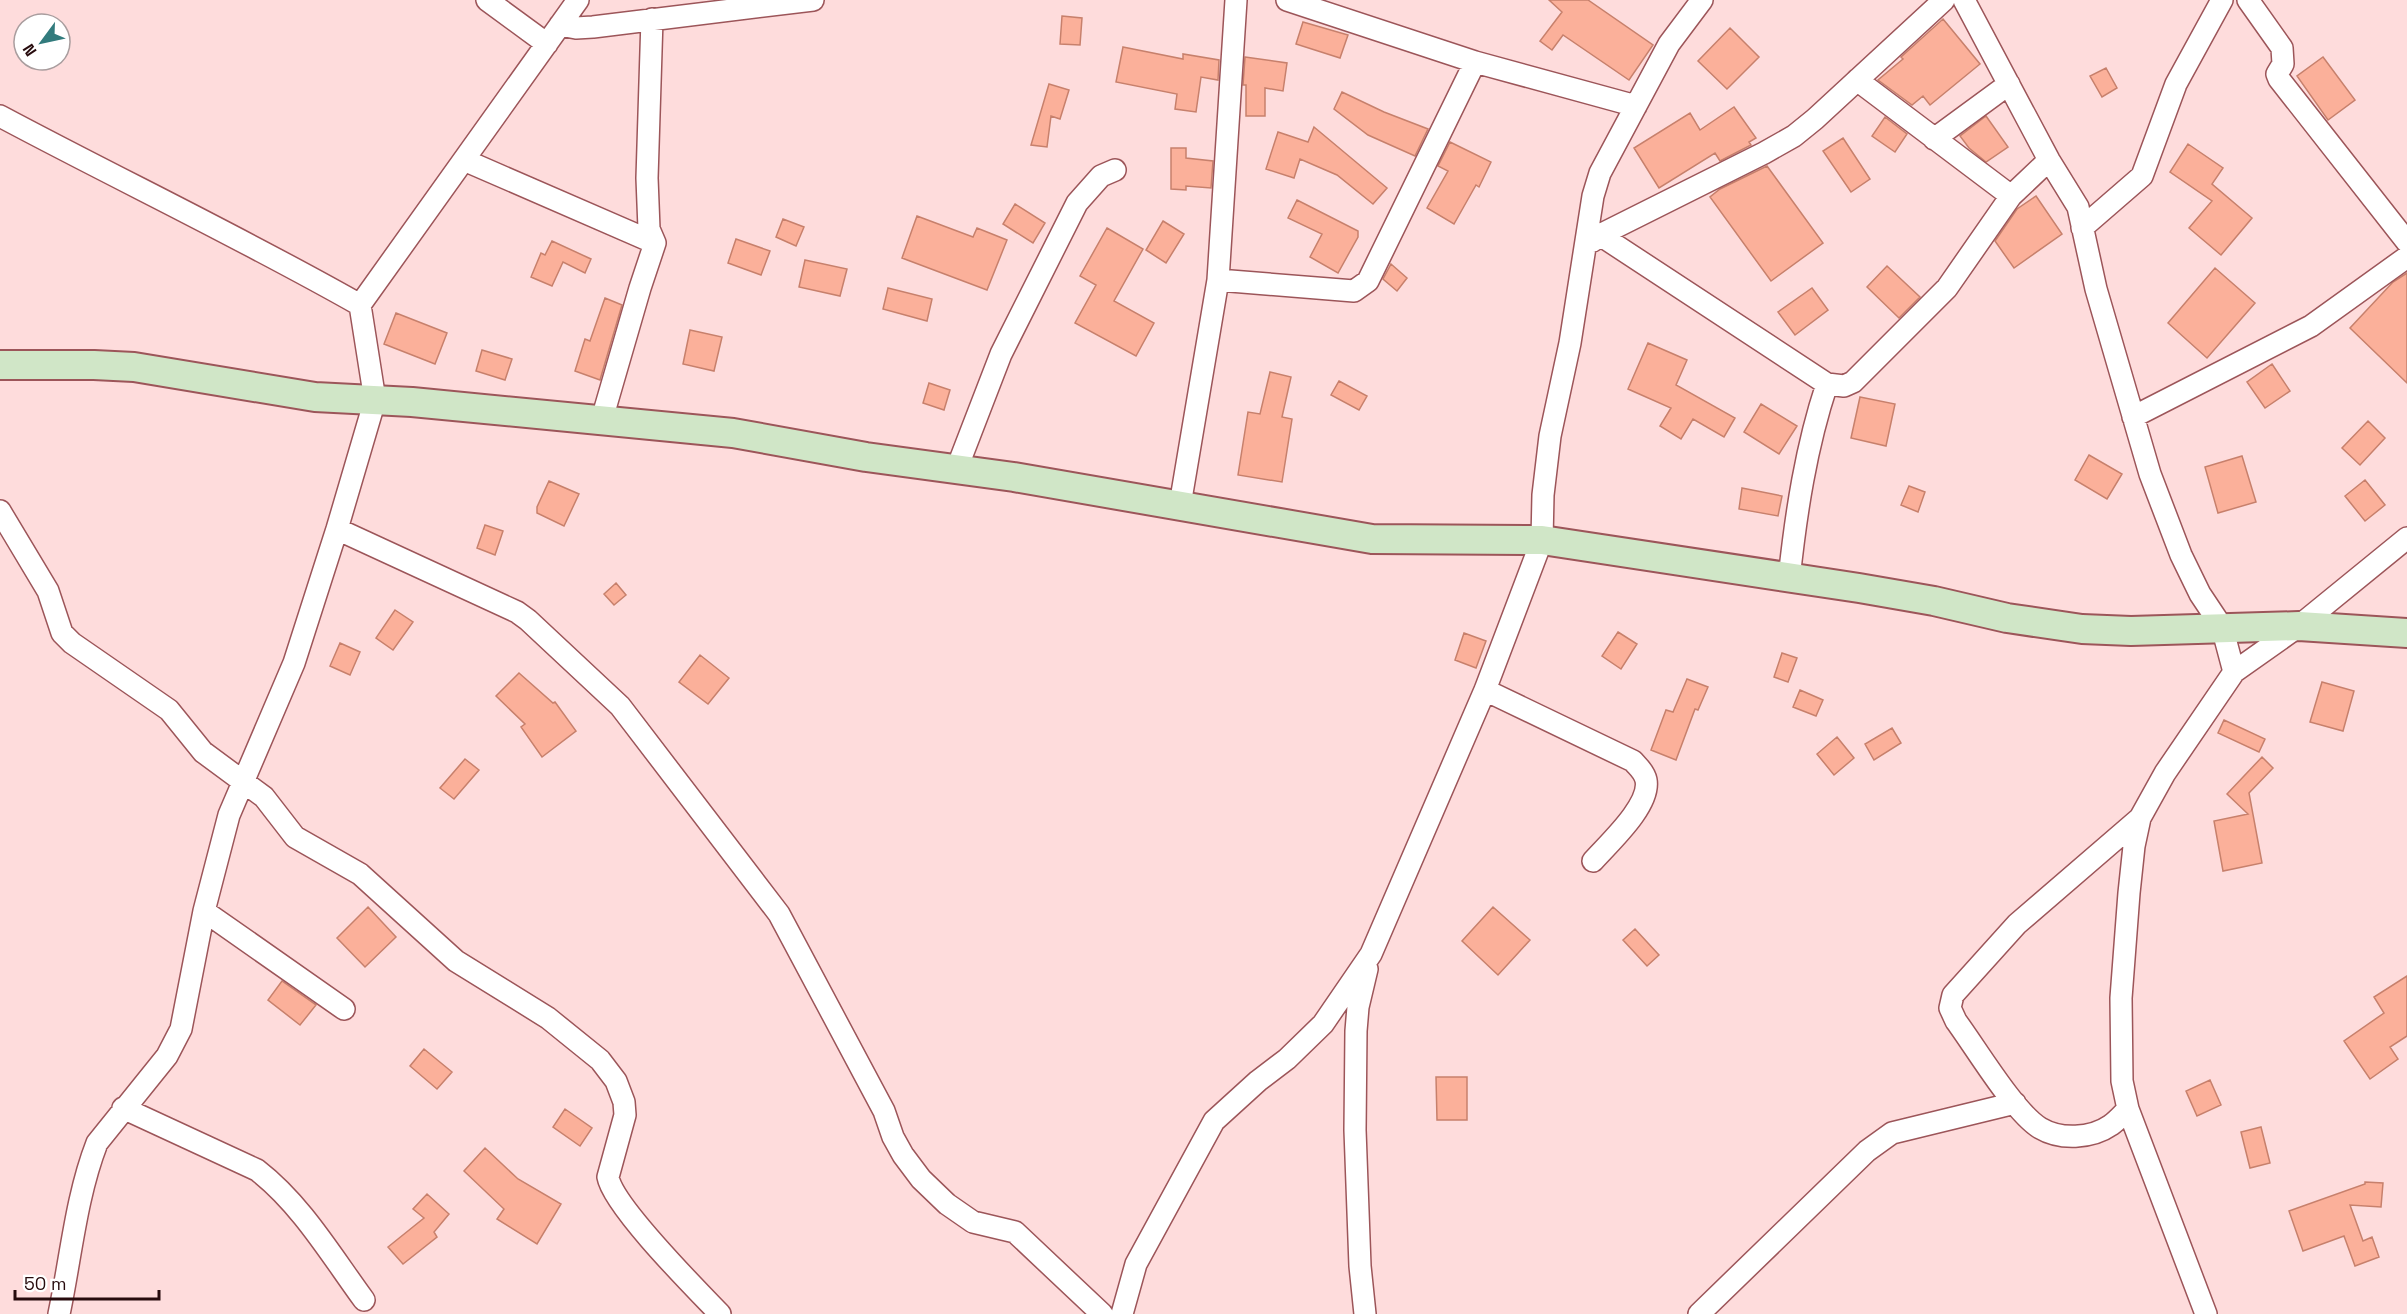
<svg xmlns="http://www.w3.org/2000/svg" width="2407" height="1314" font-family="'Space Grotesk',sans-serif">
<rect width="100%" height="100%" fill="#fedcdc"/>
<!-- building -->
<path fill="#fbb09a" stroke="#c7806c" stroke-width="1.5" d="M 1549,0 L 1588,0 L 1653,45 L 1629,80 L 1563,35 L 1552,50 L 1540,41 L 1562,12 Z
M 1062,16 L 1082,18 L 1080,45 L 1060,44 Z
M 1943,19 L 1980,64 L 1930,105 L 1923,96 L 1912,105 L 1878,80 L 1903,59 L 1901,57 Z
M 1303,22 L 1348,35 L 1340,58 L 1296,44 Z
M 1730,28 L 1759,57 L 1727,89 L 1698,61 Z
M 1123,47 L 1183,59 L 1183,54 L 1219,60 L 1218,80 L 1201,77 L 1196,112 L 1175,109 L 1177,94 L 1116,82 Z
M 1245,57 L 1287,63 L 1283,91 L 1265,88 L 1265,116 L 1246,116 L 1246,85 L 1243,85 Z
M 2323,57 L 2355,100 L 2328,120 L 2297,76 Z
M 2106,68 L 2117,88 L 2102,97 L 2090,76 Z
M 1049,84 L 1069,90 L 1060,119 L 1051,116 L 1047,147 L 1031,145 Z
M 1342,92 L 1384,112 L 1428,129 L 1415,156 L 1368,135 L 1334,109 Z
M 1734,107 L 1756,138 L 1749,142 L 1751,145 L 1720,161 L 1715,153 L 1659,188 L 1634,148 L 1690,113 L 1700,130 Z
M 1986,116 L 2008,147 L 1986,162 L 1969,148 L 1960,136 Z
M 1885,117 L 1907,134 L 1895,152 L 1872,136 Z
M 1314,127 L 1387,188 L 1373,204 L 1337,175 L 1300,159 L 1294,178 L 1266,169 L 1278,132 L 1308,142 Z
M 1843,138 L 1870,179 L 1851,192 L 1823,151 Z
M 1450,142 L 1491,162 L 1479,187 L 1476,185 L 1454,224 L 1427,208 L 1448,171 L 1438,166 Z
M 2188,144 L 2223,168 L 2212,184 L 2252,218 L 2221,255 L 2189,228 L 2212,201 L 2170,172 Z
M 1171,148 L 1186,148 L 1186,158 L 1213,161 L 1211,188 L 1186,186 L 1186,190 L 1171,189 Z
M 1767,166 L 1823,243 L 1771,281 L 1710,197 L 1720,189 Z
M 2036,196 L 2062,234 L 2014,268 L 1995,241 L 2017,209 Z
M 1297,200 L 1358,231 L 1358,237 L 1338,273 L 1310,257 L 1322,234 L 1288,218 Z
M 1015,204 L 1045,223 L 1033,243 L 1003,224 Z
M 917,216 L 973,237 L 977,228 L 1007,240 L 987,290 L 902,258 Z
M 783,219 L 804,227 L 796,246 L 776,237 Z
M 1163,221 L 1184,234 L 1166,263 L 1146,250 Z
M 1107,228 L 1143,249 L 1114,301 L 1154,323 L 1136,356 L 1075,323 L 1096,285 L 1080,276 Z
M 736,239 L 770,251 L 761,275 L 728,263 Z
M 552,241 L 591,259 L 585,273 L 563,262 L 552,286 L 531,277 L 541,253 L 545,255 Z
M 805,260 L 847,269 L 840,296 L 799,287 Z
M 1391,264 L 1407,278 L 1397,291 L 1383,279 Z
M 1887,266 L 1920,297 L 1899,318 L 1867,287 Z
M 2215,268 L 2255,303 L 2207,358 L 2168,323 Z
M 2407,273 L 2407,383 L 2350,328 L 2393,282 Z
M 888,288 L 932,299 L 927,321 L 883,309 Z
M 1812,288 L 1828,310 L 1795,335 L 1778,312 Z
M 605,298 L 622,305 L 600,380 L 575,371 L 585,339 L 590,341 Z
M 396,313 L 447,333 L 435,364 L 384,344 Z
M 690,330 L 722,337 L 714,371 L 683,364 Z
M 1648,343 L 1687,360 L 1676,385 L 1735,418 L 1724,437 L 1693,419 L 1681,439 L 1660,426 L 1671,408 L 1628,389 Z
M 482,350 L 512,359 L 505,380 L 476,371 Z
M 2272,364 L 2290,391 L 2265,408 L 2247,382 Z
M 1270,372 L 1291,377 L 1282,417 L 1292,419 L 1282,482 L 1238,475 L 1248,412 L 1260,414 Z
M 1339,381 L 1367,396 L 1359,410 L 1331,395 Z
M 929,383 L 950,390 L 944,410 L 923,403 Z
M 1860,397 L 1895,404 L 1886,446 L 1851,438 Z
M 1761,404 L 1797,426 L 1779,454 L 1744,432 Z
M 2368,421 L 2385,438 L 2360,465 L 2342,448 Z
M 2089,455 L 2122,474 L 2107,499 L 2075,480 Z
M 2242,456 L 2256,502 L 2218,513 L 2205,467 Z
M 2365,480 L 2385,505 L 2365,521 L 2345,496 Z
M 549,481 L 579,494 L 564,526 L 537,513 L 537,507 Z
M 1909,486 L 1925,492 L 1918,512 L 1901,505 Z
M 1742,488 L 1782,496 L 1778,516 L 1739,509 Z
M 485,525 L 503,531 L 495,555 L 477,548 Z
M 616,583 L 626,595 L 614,605 L 604,594 Z
M 395,610 L 413,622 L 393,650 L 376,638 Z
M 1618,632 L 1637,644 L 1621,669 L 1602,656 Z
M 1464,633 L 1486,641 L 1476,668 L 1455,660 Z
M 340,643 L 360,652 L 350,675 L 330,666 Z
M 1782,653 L 1797,658 L 1788,682 L 1774,677 Z
M 700,655 L 729,678 L 708,704 L 679,682 Z
M 519,673 L 553,703 L 555,702 L 576,731 L 542,757 L 521,727 L 525,724 L 496,696 Z
M 1687,679 L 1708,687 L 1698,710 L 1695,709 L 1676,760 L 1651,750 L 1666,710 L 1673,712 Z
M 2322,682 L 2354,691 L 2343,731 L 2310,722 Z
M 1800,690 L 1823,700 L 1816,716 L 1793,707 Z
M 2224,720 L 2265,739 L 2259,752 L 2218,733 Z
M 1892,728 L 1901,743 L 1874,760 L 1865,744 Z
M 1837,737 L 1854,758 L 1834,775 L 1817,754 Z
M 2262,757 L 2273,768 L 2249,793 L 2262,863 L 2223,871 L 2214,821 L 2248,814 L 2227,794 Z
M 465,759 L 479,770 L 454,799 L 440,788 Z
M 368,907 L 396,937 L 365,967 L 337,938 Z
M 1493,907 L 1530,940 L 1498,975 L 1462,941 Z
M 1635,929 L 1659,955 L 1647,966 L 1623,940 Z
M 2407,976 L 2407,1036 L 2390,1047 L 2398,1059 L 2370,1079 L 2344,1041 L 2384,1013 L 2374,997 Z
M 282,981 L 316,1005 L 300,1025 L 268,1000 Z
M 424,1049 L 452,1072 L 437,1089 L 410,1066 Z
M 1436,1077 L 1467,1077 L 1467,1120 L 1437,1120 Z
M 2210,1080 L 2221,1105 L 2197,1116 L 2186,1091 Z
M 565,1109 L 592,1128 L 580,1146 L 553,1127 Z
M 2261,1127 L 2270,1163 L 2250,1168 L 2241,1132 Z
M 485,1148 L 518,1179 L 561,1204 L 537,1244 L 497,1219 L 504,1209 L 464,1171 Z
M 2365,1182 L 2383,1183 L 2381,1207 L 2350,1205 L 2363,1241 L 2372,1237 L 2379,1257 L 2355,1266 L 2344,1236 L 2303,1251 L 2289,1211 L 2365,1184 Z
M 427,1194 L 449,1214 L 434,1232 L 437,1237 L 403,1264 L 388,1247 L 424,1218 L 413,1209 Z"/>
<g fill="none" stroke-linecap="round" stroke-linejoin="round">
<!-- street casing -->
<g stroke="#9c5559" stroke-width="24">
<path id="street" d="M 487,0 L 547,44
M 1287,0 L 1475,62 L 1636,106
M 1964,0 L 2049,160 L 2078,207 L 2096,289 L 2150,474 L 2181,555 L 2200,594 L 2222,627 L 2234,672
M 2248,0 L 2282,48 L 2283,64 L 2277,74 L 2279,79 L 2407,242
M 560,25 L 576,28 L 593,27 L 813,0
M 1857,80 L 2011,196
M 0,116 C 120,180 242,238 360,305
M 1934,139 L 2009,84
M 464,160 L 655,243
M 2082,228 L 2142,176 L 2176,84 L 2222,0
M 1600,235 L 1827,384 L 1844,386 L 1853,382 L 1947,288 L 2011,196 L 2049,160
M 1593,241 L 1600,235 L 1764,153 L 1794,136 L 1815,119 L 1944,0
M 1218,280 L 1354,291 L 1368,281 L 1475,62
M 2133,417 L 2311,326 L 2407,257
M 602,419 L 640,288 L 655,243 L 649,229 L 647,178 L 652,19
M 957,468 L 1001,354 L 1077,203 L 1101,176 L 1115,170
M 1180,505 L 1218,280 L 1236,0
M 0,511 L 48,591 L 62,633 L 72,643 L 169,710 L 203,752 L 264,797 L 295,837 L 360,874 L 456,961 L 548,1018 L 600,1060 L 616,1081 L 624,1102 L 625,1115 L 608,1177 C 613,1206 696,1289 720,1314
M 337,529 L 517,612 L 528,620 L 620,706 L 779,914 L 884,1111 L 893,1137 L 903,1155 L 921,1179 L 947,1204 L 973,1222 L 1015,1232 L 1102,1314
M 1789,579 C 1796,513 1806,447 1827,384
M 1485,690 L 1633,761 C 1638,767 1644,771 1646,780 C 1651,805 1609,843 1593,861
M 204,911 L 344,1009
M 123,1108 L 257,1170 C 301,1204 331,1255 364,1300
M 2128,1109 C 2122,1115 2117,1121 2111,1125 C 2091,1139 2060,1140 2040,1128 C 2014,1112 1976,1048 1956,1021 L 1950,1008 L 1953,995 L 2017,924 L 2140,818
M 59,1314 C 71,1257 76,1197 97,1143 L 167,1056 L 181,1029 L 204,911 L 229,815 L 294,663 L 337,529 L 375,400 L 360,305 L 578,0
M 1122,1314 L 1136,1264 L 1214,1121 L 1258,1081 L 1287,1059 L 1323,1024 L 1371,954 L 1485,690 L 1542,540 L 1543,495 L 1550,436 L 1570,343 L 1593,196 L 1600,173 L 1669,44 L 1702,0
M 1365,1314 L 1360,1266 L 1355,1130 L 1356,1031 L 1358,1007 L 1367,969
M 1699,1314 L 1867,1151 L 1892,1133 L 2015,1103
M 2206,1314 L 2128,1109 L 2122,1081 L 2121,998 L 2129,893 L 2134,846 L 2140,818 L 2165,773 L 2234,672 L 2299,626 L 2407,538"/>
</g>
<!-- secondary casing -->
<g stroke="#9c5559" stroke-width="32">
<path id="secondary" d="M 0,365 L 94,365 L 134,367 L 315,397 L 412,402 L 733,433 L 866,457 L 1014,477 L 1372,539 L 1542,540 L 1859,588 L 1934,601 L 2007,618 L 2082,629 L 2131,631 L 2299,626 L 2407,633"/>
</g>
<!-- street -->
<use href="#street" stroke="#fff" stroke-width="21"/>
<!-- secondary -->
<use href="#secondary" stroke="#d0e6c7" stroke-width="28"/>
</g>
<!-- north arrow -->
<g transform="translate(42 42) rotate(237)"><circle r="28" fill="#ffffff" stroke="#a99d9e" stroke-width="1.5"/>
<path d="M0-4.5L10 22L0 15L-10 22Z" fill="#327b7d"/>
<text y="-9" font-size="16" font-weight="bold" text-anchor="middle" fill="#270b0d">N</text>
</g>
<!-- scale -->
<path d="M15 1290v9h144v-9" fill="none" stroke="#270b0d" stroke-width="3"/>
<text x="24" y="1290" font-size="18" fill="#270b0d" stroke="#ffffff" stroke-width="4.5" paint-order="stroke">50 m</text>
</svg>
